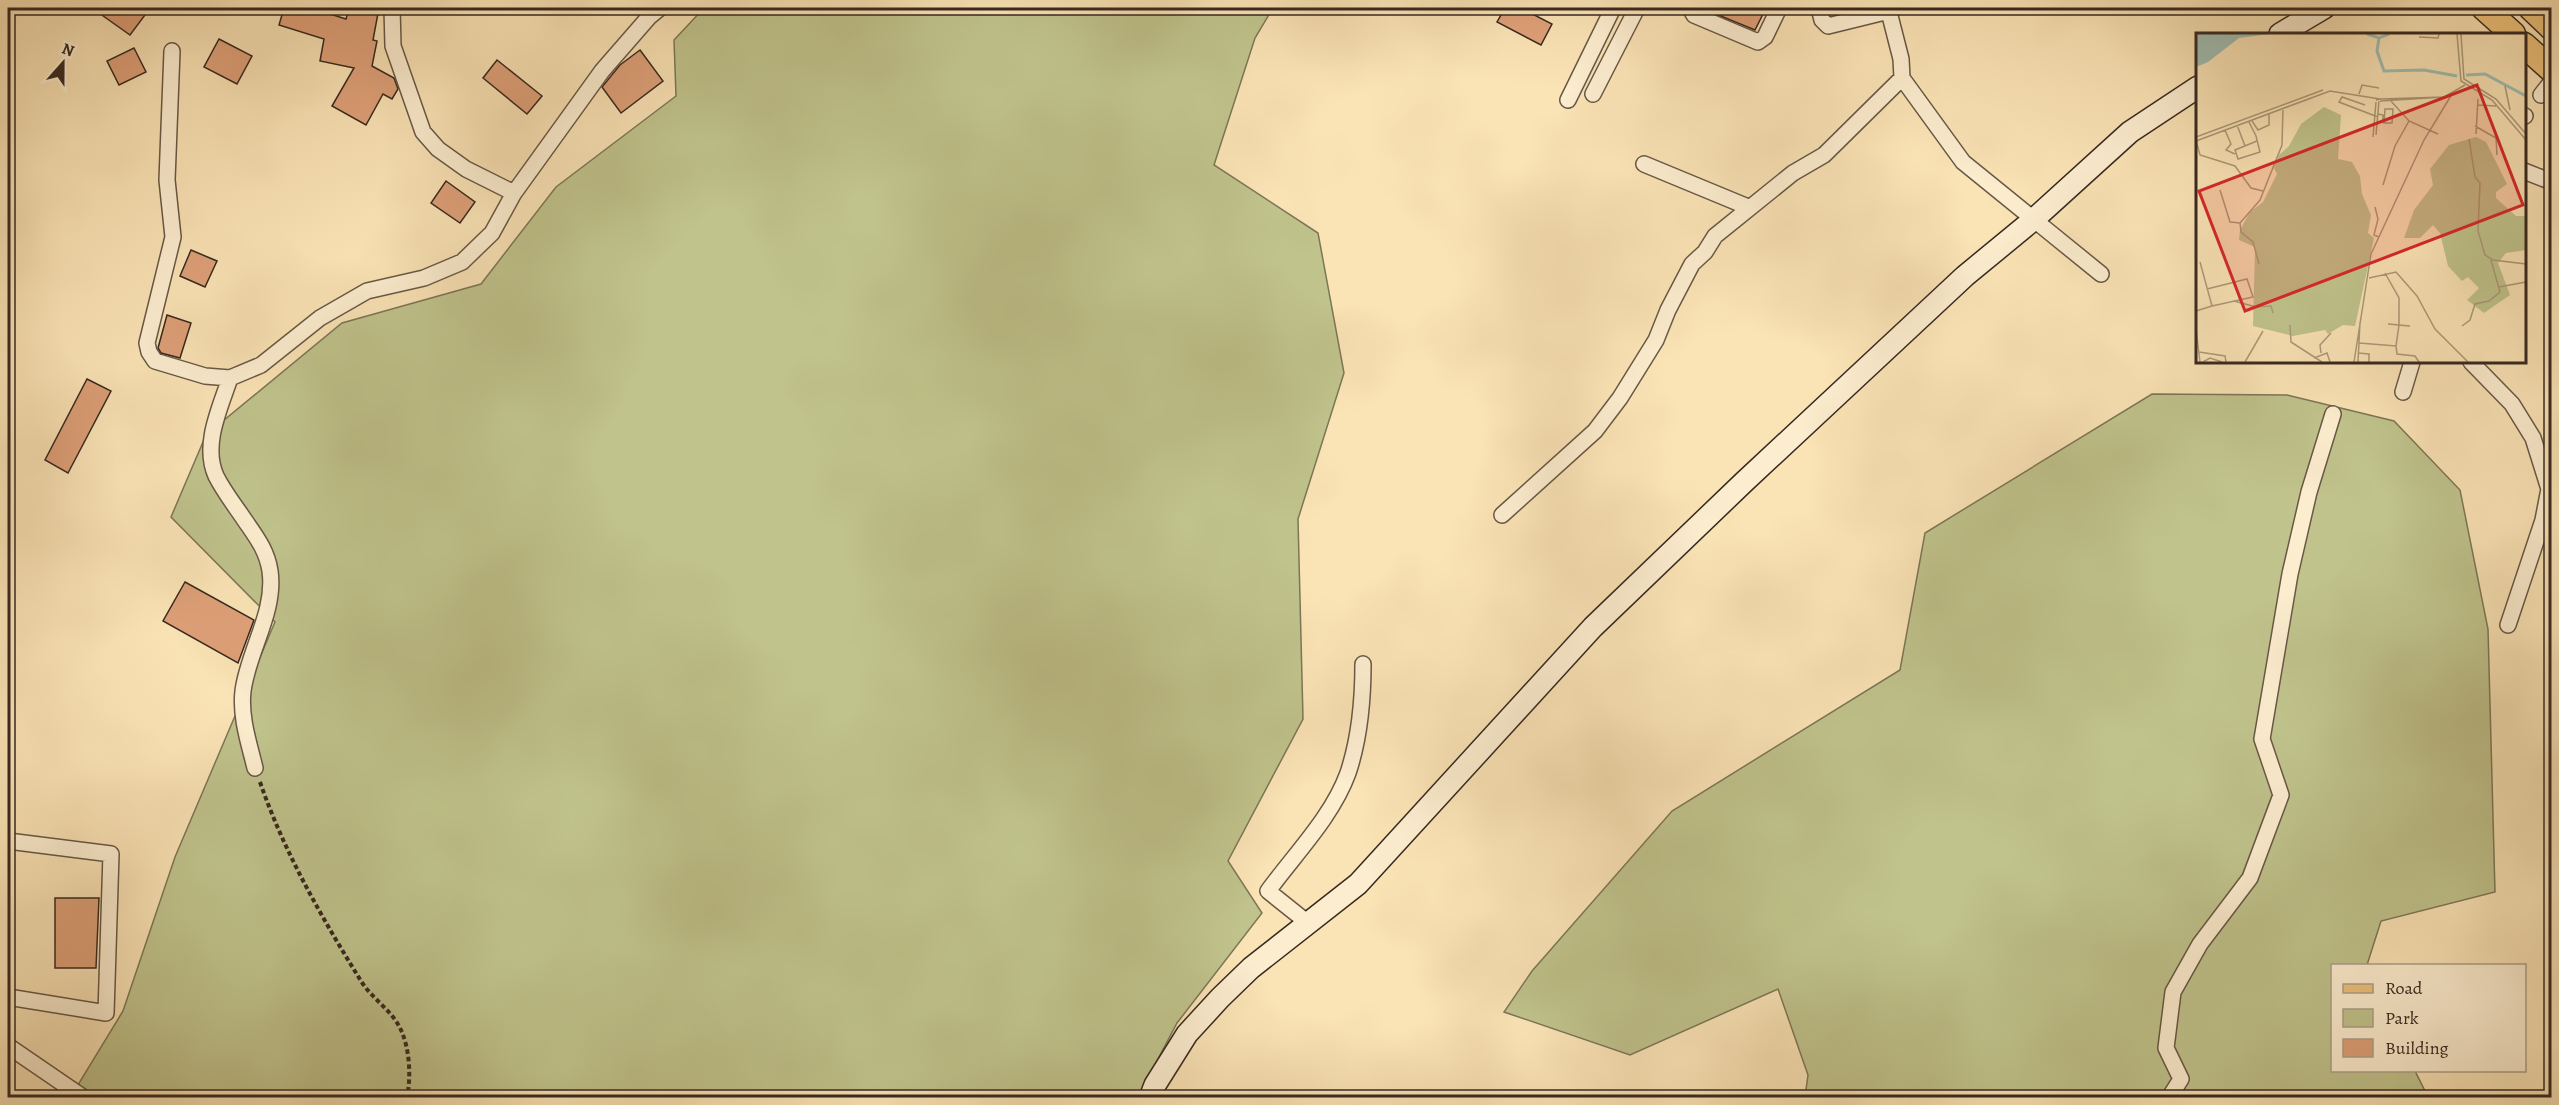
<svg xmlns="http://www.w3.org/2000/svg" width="2559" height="1105" font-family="Alegreya,serif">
<rect width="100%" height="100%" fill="#fae3b5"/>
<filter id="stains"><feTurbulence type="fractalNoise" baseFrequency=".00333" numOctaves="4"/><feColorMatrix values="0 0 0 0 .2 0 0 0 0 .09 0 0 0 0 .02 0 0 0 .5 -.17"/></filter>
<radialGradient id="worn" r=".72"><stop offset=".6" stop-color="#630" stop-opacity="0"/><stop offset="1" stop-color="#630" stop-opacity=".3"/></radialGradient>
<!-- green -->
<path fill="#c0c38c" stroke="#7c7656" stroke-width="1.5" d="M 704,8 L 1273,8 L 1255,38 L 1214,165 L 1318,233 L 1344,373 L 1298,519 L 1303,719 L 1228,861 L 1262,913 L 1177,1023 L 1138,1097 L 70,1098 L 123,1011 L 175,857 L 275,622 L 171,517 L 206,435 L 342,323 L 481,284 L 556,187 L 676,96 L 674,40 Z
M 2152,394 L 2287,395 L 2394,421 L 2460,490 L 2488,629 L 2495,892 L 2381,921 L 2367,965 L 2332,966 L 2332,1070 L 2415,1071 L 2428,1097 L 1805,1097 L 1808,1075 L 1778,989 L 1630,1055 L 1504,1012 L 1532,971 L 1672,811 L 1900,670 L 1925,533 Z"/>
<!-- building -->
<path fill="#dea078" stroke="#372920" stroke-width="1.5" d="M 92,8 L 135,8 L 145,15 L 130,35 Z
M 284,8 L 311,8 L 346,19 L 349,8 L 379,8 L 373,40 L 377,41 L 372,66 L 394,78 L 398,89 L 392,99 L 383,94 L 366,125 L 332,106 L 354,68 L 320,61 L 324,39 L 279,25 Z
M 1505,8 L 1521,8 L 1552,24 L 1541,45 L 1497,22 Z
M 1701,8 L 1766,8 L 1755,30 Z
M 219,39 L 252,56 L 237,84 L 204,67 Z
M 134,48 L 146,72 L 119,85 L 107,61 Z
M 640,50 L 663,81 L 621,113 L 602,87 L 620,65 Z
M 497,60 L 542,96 L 527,114 L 483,78 Z
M 446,181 L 475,202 L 460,223 L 431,203 Z
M 191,250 L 217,261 L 205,287 L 180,276 Z
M 167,315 L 191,323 L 180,358 L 161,353 L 158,348 Z
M 87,379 L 111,391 L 68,473 L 45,460 Z
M 185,582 L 254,620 L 238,663 L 163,621 Z
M 55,898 L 99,898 L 96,968 L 55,968 Z"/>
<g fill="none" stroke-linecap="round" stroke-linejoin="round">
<!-- street casing -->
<g stroke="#685845" stroke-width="18">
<path id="street" d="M 392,8 L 393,46 L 423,132 L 438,149 L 466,169 L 514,193
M 1690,8 L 1694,15 L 1758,42 L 1765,37 L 1779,8
M 1819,8 L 1822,20 L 1828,26 L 1889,11
M 1888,8 L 1901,59 L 1902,78 L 1963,162 L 2101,274
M 172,51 L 167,180 L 173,237 L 147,343 L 149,352 L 155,361 L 205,376 L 230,378 L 261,365 L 320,318 L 367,291 L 424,278 L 462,262 L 492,233 L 514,193 L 602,71 L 649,17 L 660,8
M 1593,94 L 1637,8
M 2541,95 L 2552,81
M 1568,100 L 1613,8
M 2524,116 L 2525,116
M 1644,164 L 1748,207
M 2524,171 L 2552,182
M 2471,362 L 2512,404 L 2533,438 L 2549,489 L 2543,520 L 2508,625
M 230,378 C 220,408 202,445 216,476 C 224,492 236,507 246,522 C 257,538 267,551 270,571 C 276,612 248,651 243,691 C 240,717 249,743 255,768
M 2403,392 L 2412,362
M 1502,515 L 1595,431 L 1620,398 L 1656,340 L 1668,310 L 1692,264 L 1705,252 L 1715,236 L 1793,173 L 1824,155 L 1902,78
M 8,841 L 111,854 L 106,1013 L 8,997
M 1308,923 L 1268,891 C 1295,854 1332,817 1348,773 C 1360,737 1363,701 1363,664
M 8,1046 L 84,1098
M 2169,1098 L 2181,1079 L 2166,1048 L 2173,992 L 2200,944 L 2250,878 L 2281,795 L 2262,739 L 2290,574 L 2309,492 L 2333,414"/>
</g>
<!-- secondary casing -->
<g stroke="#372920" stroke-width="24">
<path id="secondary" d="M 2280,34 L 2324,8
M 1150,1098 L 1155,1085 L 1187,1034 L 1220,998 L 1251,968 L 1358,884 L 1593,627 L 1744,482 L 1965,276 L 2033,220 L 2130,132 L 2198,87"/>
</g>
<!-- primary casing -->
<g stroke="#372920" stroke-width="27">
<path id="primary" d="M 2484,8 L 2513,34
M 2531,8 L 2552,28
M 2524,45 L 2552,70"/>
</g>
<!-- path -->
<path stroke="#372920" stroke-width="4" stroke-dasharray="4.5 3" stroke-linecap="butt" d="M 260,782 C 284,852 322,918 361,981 C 372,999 392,1010 401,1030 C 410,1050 411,1077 407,1098"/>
<!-- street -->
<use href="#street" stroke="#fcedcf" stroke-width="15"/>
<!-- secondary -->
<use href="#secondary" stroke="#fcedcf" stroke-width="21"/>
<!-- primary -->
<use href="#primary" stroke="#edc27a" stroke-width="24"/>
</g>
<!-- overview -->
<g transform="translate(2196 33)">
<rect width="330" height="330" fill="#fae3b5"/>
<path d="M 128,74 L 145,82 L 142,126 L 156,129 L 164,143 L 166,161 L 175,182 L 172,200 L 178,205 L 159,293 L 147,292 L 132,301 L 129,297 L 97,303 L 57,293 L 59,214 L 43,207 L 44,197 L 54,179 L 67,169 L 81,141 L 78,135 L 83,122 L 93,113 L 105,91 ZM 280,104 L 290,109 L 311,151 L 300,159 L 300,165 L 320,183 L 330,183 L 330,217 L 310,220 L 302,230 L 314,262 L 288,280 L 271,267 L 283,255 L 272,244 L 266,248 L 252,233 L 244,200 L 237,192 L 224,205 L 208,205 L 218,177 L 237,152 L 234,136 L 253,112 Z" fill="#c0c38c"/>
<path d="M 0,1 L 74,1 L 43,5 L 12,29 L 0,34 Z" fill="#9fbeb2"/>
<path fill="none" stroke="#9fbeb2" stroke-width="3" d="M 171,1 L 183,5 L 193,1M 183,5 L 181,18 L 188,38 L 228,37 L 261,43M 270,42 L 289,41 L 330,63"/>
<path fill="none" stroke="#ac9979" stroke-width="1.5" d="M 261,1 L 265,48 L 296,67 L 330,107M 265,1 L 268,46 L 300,66 L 330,101M 223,4 L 242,5 L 243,1M 309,53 L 314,77M 163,61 L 166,52 L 183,55M 248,64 L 269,52M 194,67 L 213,88 L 242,101M 184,68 L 248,64 L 184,66M 169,72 L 146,64 L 143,69 L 182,84M 281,72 L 300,73M 182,81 L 187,82 L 187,89 L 188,89 L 188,90 L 196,90 L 197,76 L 189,76 L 188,90M 56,88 L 62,97 L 73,92 L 73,81M 53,89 L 60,103 L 64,119 L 42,126 L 39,117 L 61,108M 41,92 L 49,113M 279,93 L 300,105 L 301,122M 29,97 L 35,111 L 30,117 L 39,121M 280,101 L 282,66M 180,102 L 183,68M 0,104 L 127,57M 177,104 L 180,69M 273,106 L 279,144 L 284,150 L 282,198 L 289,222 L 297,227 L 330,231M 0,107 L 4,122 L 39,133 L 55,155 L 67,158M 0,108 L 134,58 L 184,66 L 180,67M 187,152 L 199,113 L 213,88M 24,157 L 34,189 L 44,190 L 64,167 L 86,112 L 87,75M 179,174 L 182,186 L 178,202 L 183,204M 44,190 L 45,199 L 57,209 L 63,231M 189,240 L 203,265 L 203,292 L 214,293M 173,245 L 200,239 L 221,263 L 239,296 L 272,329M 303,254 L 330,249M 11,256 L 51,246 L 57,264 L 16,273M 38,268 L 60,274 L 75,273 L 77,280M 0,278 L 16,273 L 4,229M 94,292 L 95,309 L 126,329M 266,293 L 274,287 L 279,271 L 293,268 L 304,259 L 295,227M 0,296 L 4,329M 330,305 L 330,325M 163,310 L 200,313 L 203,292 L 192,291M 200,313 L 201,321 L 219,323 L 223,329M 3,319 L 29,323 L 30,329M 125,320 L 124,312 L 135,300M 162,320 L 173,321 L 173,329M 118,325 L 131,320 L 134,329M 7,329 L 14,325 L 26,329M 49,329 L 67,298M 158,329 L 175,221 L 228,107 L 256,61M 162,329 L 164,289"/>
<path fill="#d62828" fill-opacity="0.15" stroke="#d62828" stroke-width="3" d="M 281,52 L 327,172 L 49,278 L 3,158 Z"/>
<rect width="330" height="330" fill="none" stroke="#372920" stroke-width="3"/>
</g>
<!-- margin -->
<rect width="2559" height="1105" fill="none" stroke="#fae3b5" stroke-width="30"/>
<rect x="9" y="9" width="2541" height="1087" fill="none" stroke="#372920" stroke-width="3"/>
<rect x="15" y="15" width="2529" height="1075" fill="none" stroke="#372920" stroke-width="1.5"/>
<!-- legend -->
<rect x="2331" y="964" width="195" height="108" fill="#fcedcf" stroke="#ad9f89" stroke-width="1.5"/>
<rect x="2343" y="984" width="30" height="9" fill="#edc27a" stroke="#ad9f89" stroke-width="1.5"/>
<text x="2385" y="994" font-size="18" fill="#372920">Road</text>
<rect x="2343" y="1009" width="30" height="18" fill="#c0c38c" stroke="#ad9f89" stroke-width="1.5"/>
<text x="2385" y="1024" font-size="18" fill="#372920">Park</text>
<rect x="2343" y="1039" width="30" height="18" fill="#dea078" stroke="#ad9f89" stroke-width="1.5"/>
<text x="2385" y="1054" font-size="18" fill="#372920">Building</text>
<!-- north arrow -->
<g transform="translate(63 63) rotate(21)" stroke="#fcedcf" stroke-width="4.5" paint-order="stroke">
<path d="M0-4.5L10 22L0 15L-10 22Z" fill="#372920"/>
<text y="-9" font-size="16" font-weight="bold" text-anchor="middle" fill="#372920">N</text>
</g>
<rect width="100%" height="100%" filter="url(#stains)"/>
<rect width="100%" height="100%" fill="url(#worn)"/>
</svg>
